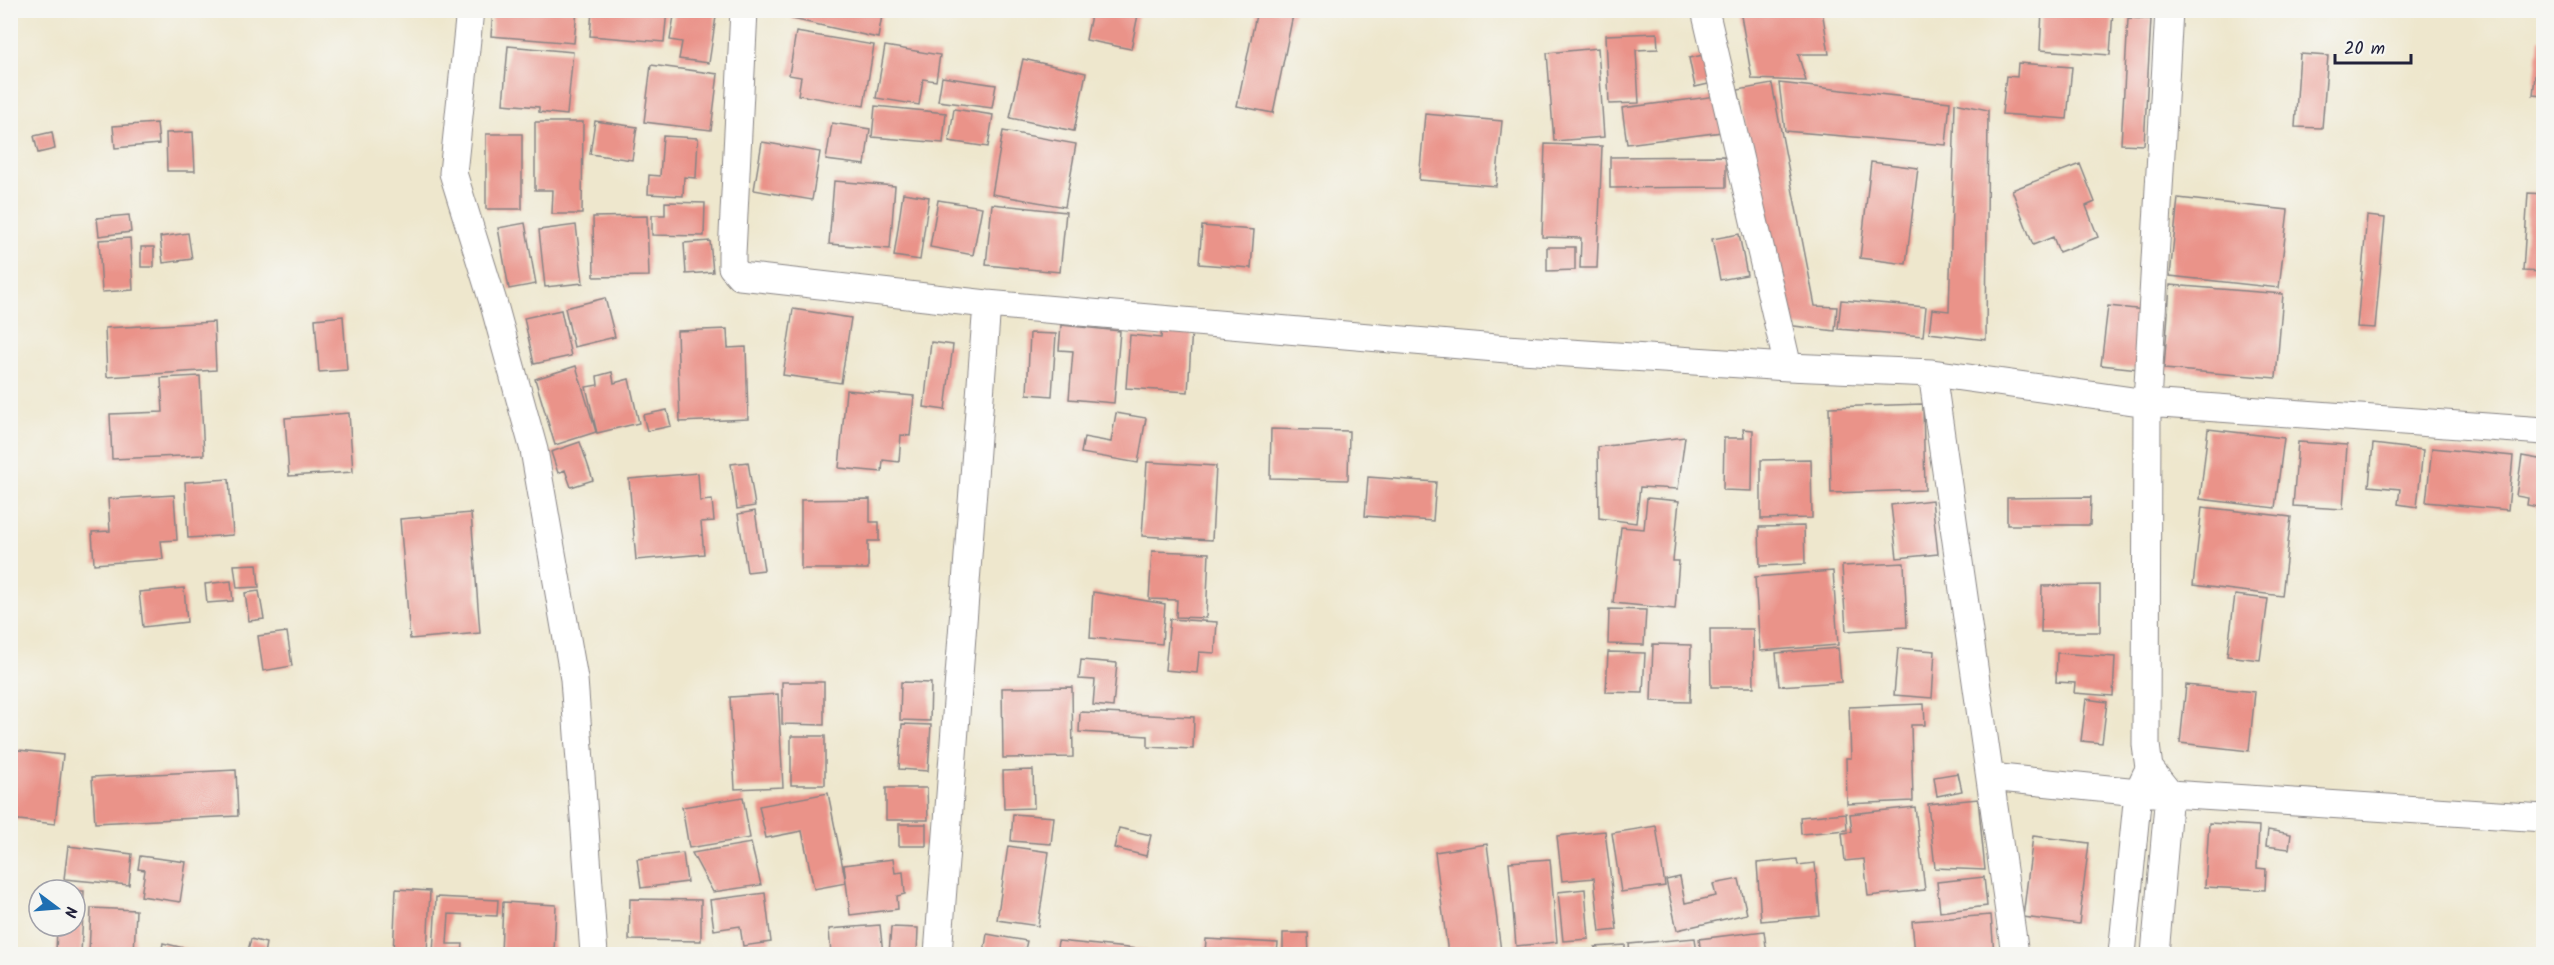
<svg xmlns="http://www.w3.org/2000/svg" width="2554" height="965" font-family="Kalam,sans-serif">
<rect width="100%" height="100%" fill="#f6f6f2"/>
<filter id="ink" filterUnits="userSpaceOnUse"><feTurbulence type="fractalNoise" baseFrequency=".0167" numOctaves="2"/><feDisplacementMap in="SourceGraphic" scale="12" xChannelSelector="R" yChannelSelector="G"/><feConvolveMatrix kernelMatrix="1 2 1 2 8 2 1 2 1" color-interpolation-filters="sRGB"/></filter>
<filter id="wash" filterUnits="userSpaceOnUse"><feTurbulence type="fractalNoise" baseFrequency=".008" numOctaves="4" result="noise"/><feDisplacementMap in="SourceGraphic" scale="24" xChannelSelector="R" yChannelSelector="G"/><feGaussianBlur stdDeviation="1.35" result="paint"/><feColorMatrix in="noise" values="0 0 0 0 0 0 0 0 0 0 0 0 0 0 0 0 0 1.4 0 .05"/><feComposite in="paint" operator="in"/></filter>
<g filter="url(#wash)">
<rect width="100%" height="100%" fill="#eee7cd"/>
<g id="blocks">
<!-- building -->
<path fill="#ea9389" d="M 493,10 L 577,10 L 574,43 L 491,36 Z
M 592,10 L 667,10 L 664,42 L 590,36 Z
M 675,10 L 717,10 L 709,63 L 679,59 L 682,42 L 670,40 Z
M 793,10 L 883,10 L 878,38 L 792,19 Z
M 1092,10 L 1139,10 L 1131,49 L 1086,40 Z
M 1257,10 L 1294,10 L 1273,113 L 1237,106 Z
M 1740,10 L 1822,10 L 1829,54 L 1798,54 L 1806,81 L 1752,79 Z
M 2042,10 L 2113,10 L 2110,55 L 2040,50 Z
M 2128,18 L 2151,19 L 2144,145 L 2121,144 Z
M 796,32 L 874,45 L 864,106 L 798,95 L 801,77 L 789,75 Z
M 1657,33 L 1658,49 L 1636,50 L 1639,103 L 1609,104 L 1606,35 Z
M 2539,39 L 2544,40 L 2544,96 L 2533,95 Z
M 508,46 L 573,52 L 567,115 L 539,112 L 539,107 L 503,104 Z
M 885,46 L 940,55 L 936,81 L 923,79 L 919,105 L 876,98 Z
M 1598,48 L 1604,137 L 1554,141 L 1547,53 Z
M 1708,54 L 1713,83 L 1695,87 L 1689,58 Z
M 2300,54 L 2328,56 L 2322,128 L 2295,127 Z
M 1023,59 L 1086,73 L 1074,131 L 1010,118 Z
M 2018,63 L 2072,67 L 2067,119 L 2002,114 L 2006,76 L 2017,77 Z
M 651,65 L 718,74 L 711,130 L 644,122 Z
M 942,77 L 996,85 L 992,108 L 938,101 Z
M 1779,83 L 1950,102 L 1946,145 L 1785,131 Z
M 1772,84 L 1815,306 L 1837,307 L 1835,331 L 1786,325 L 1738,90 Z
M 1717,96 L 1722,132 L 1627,144 L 1622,108 Z
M 1955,103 L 1988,110 L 1986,340 L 1929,333 L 1932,309 L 1949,311 Z
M 875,106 L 946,113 L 943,143 L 872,137 Z
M 954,109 L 993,115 L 988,147 L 949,141 Z
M 1425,114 L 1502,121 L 1496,186 L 1419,180 Z
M 595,121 L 637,127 L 632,160 L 590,154 Z
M 535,122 L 583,122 L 582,214 L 552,214 L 553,190 L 535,190 Z
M 157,123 L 159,144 L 115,148 L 113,126 Z
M 832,123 L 870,129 L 865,165 L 826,160 Z
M 1003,131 L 1076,144 L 1065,207 L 992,194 Z
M 52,132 L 55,149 L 38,153 L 34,136 Z
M 193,132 L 195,171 L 167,171 L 166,133 Z
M 486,134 L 522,134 L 522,209 L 486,209 Z
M 663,136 L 698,138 L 696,178 L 684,177 L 683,196 L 648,194 L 649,175 L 660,176 Z
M 762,142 L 820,152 L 812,200 L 754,190 Z
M 1545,144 L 1602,146 L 1597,268 L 1580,268 L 1581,238 L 1542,237 Z
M 1726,156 L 1726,187 L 1610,188 L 1610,157 Z
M 1871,162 L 1918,168 L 1906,264 L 1860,258 Z
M 2080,164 L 2095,202 L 2086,206 L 2098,237 L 2059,252 L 2053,237 L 2033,245 L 2012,190 Z
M 834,181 L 895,186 L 890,249 L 829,244 Z
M 903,193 L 929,197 L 920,260 L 894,256 Z
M 2528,193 L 2544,194 L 2544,272 L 2523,271 Z
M 2178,198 L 2288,210 L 2279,288 L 2170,276 Z
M 938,200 L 982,207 L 973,255 L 930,247 Z
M 665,202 L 705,203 L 704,236 L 652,235 L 652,215 L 665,215 Z
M 992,204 L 1066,212 L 1060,272 L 986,265 Z
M 129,215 L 131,232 L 99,236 L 97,218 Z
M 647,216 L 649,276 L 594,277 L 593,217 Z
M 2367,216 L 2385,218 L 2375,328 L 2357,327 Z
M 525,223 L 536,284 L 509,289 L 498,228 Z
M 576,225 L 583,283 L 545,287 L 539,230 Z
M 1202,226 L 1254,230 L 1251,268 L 1199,264 Z
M 188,233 L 192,259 L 163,263 L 160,237 Z
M 1739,234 L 1747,275 L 1720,280 L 1712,239 Z
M 130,238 L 133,290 L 102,292 L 99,240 Z
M 710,241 L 713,272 L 686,274 L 684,243 Z
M 141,247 L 154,247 L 154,267 L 141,267 Z
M 1547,247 L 1575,247 L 1575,270 L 1547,271 Z
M 2170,285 L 2283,294 L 2276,378 L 2164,369 Z
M 605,298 L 615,337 L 574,347 L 565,308 Z
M 1841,300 L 1926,307 L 1923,336 L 1838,329 Z
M 2108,306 L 2145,310 L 2139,369 L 2101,365 Z
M 793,309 L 851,318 L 841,383 L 783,375 Z
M 561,310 L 571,356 L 534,364 L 524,318 Z
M 343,316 L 347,370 L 319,372 L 315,319 Z
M 214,322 L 216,370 L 107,377 L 105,328 Z
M 1061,325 L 1120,331 L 1114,403 L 1069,399 L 1073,351 L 1059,350 Z
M 1162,326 L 1192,328 L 1188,392 L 1126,388 L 1130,335 L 1161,338 Z
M 727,329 L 728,348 L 746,347 L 748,419 L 680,422 L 677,331 Z
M 1030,333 L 1056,334 L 1052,396 L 1027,394 Z
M 931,342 L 953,345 L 945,410 L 924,407 Z
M 576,366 L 596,432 L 555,445 L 535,379 Z
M 612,372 L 614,383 L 629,379 L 639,423 L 597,433 L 586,387 L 598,385 L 597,376 Z
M 200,376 L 204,455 L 112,459 L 110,414 L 163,412 L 161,378 Z
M 846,390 L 914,396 L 910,436 L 901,435 L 899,462 L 883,460 L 882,472 L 839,468 Z
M 1923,404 L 1925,490 L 1831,493 L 1829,407 Z
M 667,410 L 671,426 L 647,431 L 643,415 Z
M 349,413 L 353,472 L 289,476 L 285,418 Z
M 1116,413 L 1146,418 L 1138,463 L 1081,453 L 1084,437 L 1111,442 Z
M 1271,429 L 1349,431 L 1348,480 L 1270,478 Z
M 1743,429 L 1753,430 L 1752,491 L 1723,490 L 1724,438 L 1744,438 Z
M 2208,429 L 2284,438 L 2275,508 L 2200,499 Z
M 1685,437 L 1678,489 L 1640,487 L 1636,523 L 1599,518 L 1598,447 Z
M 580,442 L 593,480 L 571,487 L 565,470 L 558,473 L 551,452 Z
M 2298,442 L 2347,445 L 2343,509 L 2293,506 Z
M 2373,444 L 2423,450 L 2417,507 L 2398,504 L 2400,489 L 2369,486 Z
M 2432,448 L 2513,456 L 2508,510 L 2426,502 Z
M 2522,456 L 2544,460 L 2544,512 L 2537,511 L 2538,507 L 2527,505 L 2528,498 L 2516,496 Z
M 1811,459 L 1812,518 L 1761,519 L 1761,460 Z
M 748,462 L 755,506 L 737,509 L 731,464 Z
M 1147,462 L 1216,466 L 1212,540 L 1142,536 Z
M 698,473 L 700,501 L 712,500 L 714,521 L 701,522 L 704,554 L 636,560 L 629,479 Z
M 1368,477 L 1436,482 L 1433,521 L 1365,516 Z
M 229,479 L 233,535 L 188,538 L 185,482 Z
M 174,495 L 177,540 L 161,541 L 163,559 L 94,564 L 92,532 L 110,531 L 108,499 Z
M 2091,497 L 2090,525 L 2007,525 L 2007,498 Z
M 1647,498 L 1679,501 L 1673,561 L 1679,561 L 1675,609 L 1613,603 L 1621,527 L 1644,529 Z
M 870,499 L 870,522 L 879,522 L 879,541 L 868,541 L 868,569 L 801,569 L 801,500 Z
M 1932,500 L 1938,554 L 1897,558 L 1891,505 Z
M 2202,507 L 2291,517 L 2282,596 L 2193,585 Z
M 755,511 L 764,570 L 747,572 L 738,514 Z
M 471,513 L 480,633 L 410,639 L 400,519 Z
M 1804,526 L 1805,564 L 1760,566 L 1759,527 Z
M 1152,551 L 1209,553 L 1206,618 L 1176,617 L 1177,600 L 1149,599 Z
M 1904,563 L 1907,627 L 1846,631 L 1842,566 Z
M 257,564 L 259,587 L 237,588 L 234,565 Z
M 1833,571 L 1838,645 L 1760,651 L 1755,577 Z
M 231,581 L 233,601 L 207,603 L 205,584 Z
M 2100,585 L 2100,632 L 2041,632 L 2042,586 Z
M 184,588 L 187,622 L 143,627 L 139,592 Z
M 259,591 L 264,619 L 249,621 L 245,593 Z
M 1093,592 L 1165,604 L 1162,644 L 1090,638 Z
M 2235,595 L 2268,599 L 2260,660 L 2227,656 Z
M 1609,609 L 1646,610 L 1644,645 L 1608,644 Z
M 1170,619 L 1217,622 L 1215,653 L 1199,652 L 1197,673 L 1165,670 Z
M 1710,629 L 1753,629 L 1754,687 L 1711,687 Z
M 287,632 L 292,666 L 263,671 L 258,636 Z
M 1653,644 L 1691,645 L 1690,702 L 1651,701 Z
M 1838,648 L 1841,682 L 1779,686 L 1776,653 Z
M 1898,648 L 1935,651 L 1932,698 L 1894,695 Z
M 1608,652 L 1645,653 L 1643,693 L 1606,692 Z
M 2057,653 L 2115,657 L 2113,696 L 2074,693 L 2075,683 L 2056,682 Z
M 1081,660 L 1117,663 L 1113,707 L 1093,705 L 1095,680 L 1079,679 Z
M 782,682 L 824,682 L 824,725 L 782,724 Z
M 901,682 L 931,683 L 930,721 L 900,720 Z
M 2186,685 L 2255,692 L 2249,751 L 2180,743 Z
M 1072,687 L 1073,757 L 1003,758 L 1002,688 Z
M 778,694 L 783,787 L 735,789 L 730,697 Z
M 2086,699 L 2107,702 L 2102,743 L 2081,741 Z
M 1924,704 L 1925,725 L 1911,725 L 1913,801 L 1847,804 L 1846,758 L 1851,758 L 1849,707 Z
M 1080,712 L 1194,717 L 1193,749 L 1148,747 L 1148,736 L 1079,732 Z
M 902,724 L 931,725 L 928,771 L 899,769 Z
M 791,736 L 825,736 L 825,785 L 791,785 Z
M 10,749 L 63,755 L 55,824 L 10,819 Z
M 236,770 L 238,816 L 95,823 L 92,777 Z
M 1033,770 L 1034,808 L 1004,809 L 1003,771 Z
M 1958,773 L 1962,791 L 1937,796 L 1934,777 Z
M 886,788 L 927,788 L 928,820 L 886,820 Z
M 828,793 L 846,883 L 814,889 L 802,831 L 766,838 L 759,806 Z
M 743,797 L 750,838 L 689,848 L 682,807 Z
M 1978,799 L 1985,870 L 1935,868 L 1928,804 Z
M 1915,807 L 1925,890 L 1868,896 L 1864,859 L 1845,861 L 1842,833 L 1852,832 L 1850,814 Z
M 1846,813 L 1847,830 L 1801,834 L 1800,817 Z
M 1013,814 L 1054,817 L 1051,844 L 1011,841 Z
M 2209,823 L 2259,826 L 2257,868 L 2266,869 L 2265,890 L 2205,887 Z
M 899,824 L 926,824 L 926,846 L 899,846 Z
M 1656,826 L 1665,886 L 1621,892 L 1612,833 Z
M 1119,828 L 1151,835 L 1146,856 L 1114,848 Z
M 2268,830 L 2291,834 L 2289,849 L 2266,846 Z
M 1605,831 L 1617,930 L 1600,932 L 1594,878 L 1562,881 L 1557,836 Z
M 2033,836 L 2089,843 L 2079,924 L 2023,917 Z
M 751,843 L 761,885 L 713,892 L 692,853 Z
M 1487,844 L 1501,951 L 1448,954 L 1435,852 Z
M 68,846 L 132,854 L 129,885 L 64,879 Z
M 1008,846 L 1049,852 L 1038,926 L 997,920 Z
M 683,853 L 687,882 L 641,888 L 637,859 Z
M 140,856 L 186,862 L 180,902 L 141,896 L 145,870 L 138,869 Z
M 893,859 L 895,873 L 903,872 L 905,894 L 897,896 L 898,909 L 850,915 L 844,865 Z
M 1550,859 L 1557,942 L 1516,946 L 1509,862 Z
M 1797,859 L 1798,865 L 1815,863 L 1820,916 L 1761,921 L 1757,863 Z
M 1680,877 L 1685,903 L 1716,896 L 1713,884 L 1739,879 L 1747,914 L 1677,930 L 1666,880 Z
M 1984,877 L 1987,906 L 1940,912 L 1937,882 Z
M 396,889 L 430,891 L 427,954 L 393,954 Z
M 1585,889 L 1589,939 L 1563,941 L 1558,892 Z
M 75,891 L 84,891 L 81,954 L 56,954 L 57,926 L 75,926 Z
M 765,893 L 771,942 L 743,946 L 740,926 L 714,930 L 710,900 Z
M 436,897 L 498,900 L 497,916 L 449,914 L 447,944 L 463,944 L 462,954 L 433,954 Z
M 630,899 L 701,900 L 701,941 L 629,940 Z
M 503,902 L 556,905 L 554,954 L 501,954 Z
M 91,908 L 136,910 L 134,954 L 89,954 Z
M 1991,915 L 1994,954 L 1915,954 L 1912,921 Z
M 880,925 L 883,954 L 831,954 L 829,929 Z
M 891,927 L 918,928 L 917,954 L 889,954 Z
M 1764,931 L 1767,954 L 1701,954 L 1699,939 Z
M 1283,933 L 1308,933 L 1309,954 L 1283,954 Z
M 987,934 L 1027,941 L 1024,954 L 984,953 Z
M 1695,938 L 1697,954 L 1630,954 L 1629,944 Z
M 251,939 L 266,943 L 264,954 L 247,954 Z
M 1206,939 L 1278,943 L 1277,954 L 1205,954 Z
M 1058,941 L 1147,950 L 1146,954 L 1056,954 Z
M 163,943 L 208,954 L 161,954 Z
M 1625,945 L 1625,954 L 1596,954 L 1595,947 Z"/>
</g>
</g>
<g filter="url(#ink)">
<use href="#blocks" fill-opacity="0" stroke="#888484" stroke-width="1.5"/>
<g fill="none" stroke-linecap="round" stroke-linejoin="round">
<!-- street casing -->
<g stroke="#888484" stroke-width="29">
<path id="street" d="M 470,10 L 453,173 L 494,305 L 534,450 L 574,679 L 594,954
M 744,10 L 732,254 L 732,267 L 740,276 L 987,304 L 1507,349 L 1788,367 L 1932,373 L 2147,403 L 2544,431
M 1705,10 L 1788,367
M 1932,373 L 2015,954
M 1990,777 L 2138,792 L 2544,818
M 938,954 L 987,304
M 2122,954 L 2138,792 L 2146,775
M 2155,954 L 2169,793 L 2149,768 L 2146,745 L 2147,403 L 2169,10"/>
</g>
<!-- street -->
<use href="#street" stroke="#fff" stroke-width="27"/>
</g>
</g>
<!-- margin -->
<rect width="2554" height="965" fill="none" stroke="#f6f6f2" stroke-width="36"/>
<!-- north arrow -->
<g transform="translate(57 908) rotate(106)"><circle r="28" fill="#f6f6f2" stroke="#a1a1a9" stroke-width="1.5"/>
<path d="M0-4.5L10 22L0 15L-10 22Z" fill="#1f6fb2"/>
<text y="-9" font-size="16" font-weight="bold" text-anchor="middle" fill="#22223b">N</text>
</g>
<!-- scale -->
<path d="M2335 54v9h76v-9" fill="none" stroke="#22223b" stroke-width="3"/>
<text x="2344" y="54" font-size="18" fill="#22223b" stroke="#f6f6f2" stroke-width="4.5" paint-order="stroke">20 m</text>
</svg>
